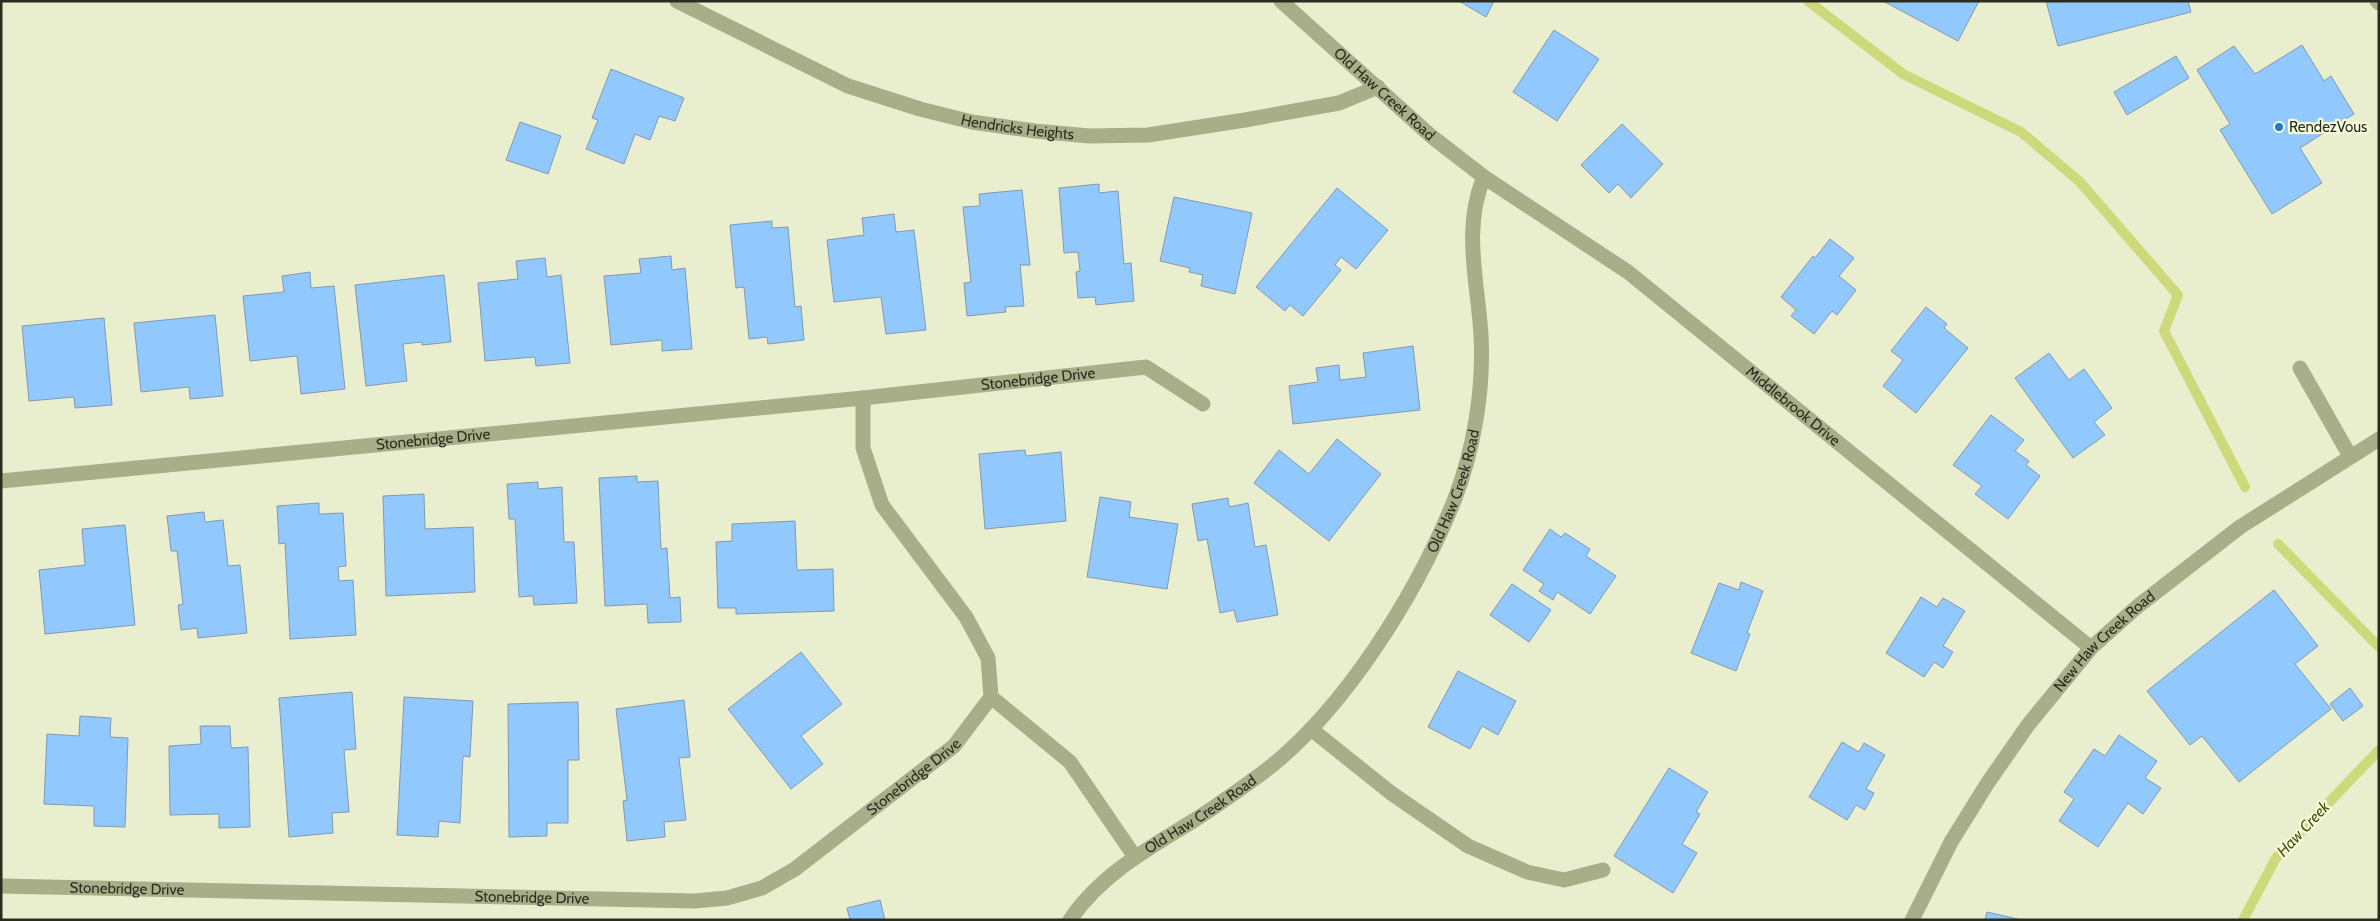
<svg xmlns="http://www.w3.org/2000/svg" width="2380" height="921" font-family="Cabin,sans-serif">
<rect width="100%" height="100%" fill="#e9eece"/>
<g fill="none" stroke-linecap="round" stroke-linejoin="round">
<!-- stream -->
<path stroke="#ccda7b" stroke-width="10" d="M 1808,1 L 1903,74 L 2021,132 L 2079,181 L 2178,295 L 2164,331 L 2245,487
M 2278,544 L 2379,647
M 2243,920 L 2276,858 L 2379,750"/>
</g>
<!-- building -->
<path fill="#91c8fe" stroke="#8399b0" d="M 1459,1 L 1494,1 L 1486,17 Z
M 1883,1 L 1979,1 L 1958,41 Z
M 2046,1 L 2188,1 L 2191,12 L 2058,46 Z
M 1554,30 L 1599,59 L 1557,121 L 1513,92 Z
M 2302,45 L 2324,81 L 2331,76 L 2354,114 L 2300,148 L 2322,183 L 2272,214 L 2220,130 L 2230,124 L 2197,70 L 2234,46 L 2255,74 Z
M 2176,56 L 2189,78 L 2127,115 L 2114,92 Z
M 611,69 L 684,98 L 675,121 L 659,116 L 650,140 L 635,134 L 624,164 L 586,149 L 598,120 L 592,118 Z
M 520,122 L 561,136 L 548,174 L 506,160 Z
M 1622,124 L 1663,164 L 1631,198 L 1618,184 L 1609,193 L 1581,165 Z
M 1099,184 L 1099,193 L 1118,191 L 1124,264 L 1131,263 L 1134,301 L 1096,305 L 1095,297 L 1078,298 L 1076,272 L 1080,271 L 1078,252 L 1064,253 L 1059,188 Z
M 1337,188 L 1388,230 L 1356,269 L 1341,257 L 1335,265 L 1341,270 L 1303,316 L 1290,305 L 1285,311 L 1256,287 Z
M 1022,190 L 1030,265 L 1020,265 L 1024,306 L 1005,307 L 1006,312 L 967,316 L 964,283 L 971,282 L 963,207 L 980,206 L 979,194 Z
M 1174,197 L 1252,213 L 1235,294 L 1201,286 L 1203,275 L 1189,272 L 1190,268 L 1160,261 Z
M 894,214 L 896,232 L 914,230 L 926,330 L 886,334 L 881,297 L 834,302 L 827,240 L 864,235 L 862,218 Z
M 772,221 L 772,228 L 788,227 L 795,307 L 801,306 L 804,340 L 768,344 L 767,337 L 749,339 L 744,287 L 736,288 L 730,225 Z
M 1830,239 L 1854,258 L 1839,276 L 1856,290 L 1837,315 L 1832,311 L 1814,334 L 1791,316 L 1796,310 L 1781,297 L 1813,256 L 1815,258 Z
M 671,256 L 672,270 L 685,268 L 692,349 L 662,351 L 662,340 L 611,345 L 604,276 L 641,273 L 639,259 Z
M 545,258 L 547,277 L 561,275 L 570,363 L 536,366 L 535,357 L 485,361 L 478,283 L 518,279 L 516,261 Z
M 310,272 L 311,288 L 334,286 L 345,389 L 301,394 L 297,356 L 250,361 L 243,296 L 284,292 L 282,276 Z
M 444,275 L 451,342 L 422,345 L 422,342 L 403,344 L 407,381 L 366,386 L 355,285 Z
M 1926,307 L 1947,324 L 1944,328 L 1968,348 L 1916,413 L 1883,386 L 1903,360 L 1891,351 Z
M 215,315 L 223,396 L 190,399 L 189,387 L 141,392 L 134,323 Z
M 104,318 L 112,405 L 75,408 L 74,397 L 29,401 L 22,326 Z
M 1413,346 L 1420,410 L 1293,424 L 1289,386 L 1318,382 L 1316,368 L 1339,365 L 1340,380 L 1366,377 L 1363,353 Z
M 2049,353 L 2069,380 L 2084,369 L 2112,408 L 2094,422 L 2105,435 L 2073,458 L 2015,378 Z
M 1991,415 L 2024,440 L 2015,451 L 2029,461 L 2026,465 L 2040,476 L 2008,519 L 1975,494 L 1982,486 L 1953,465 Z
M 1337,439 L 1381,474 L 1329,541 L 1254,483 L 1279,450 L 1309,474 Z
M 1025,450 L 1026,456 L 1061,452 L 1066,521 L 985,529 L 979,454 Z
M 637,476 L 637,482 L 658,481 L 661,549 L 667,548 L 670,598 L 680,597 L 681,622 L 648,623 L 647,604 L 605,606 L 599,478 Z
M 538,482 L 538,489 L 562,487 L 564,542 L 574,542 L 577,603 L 534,605 L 533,596 L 519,597 L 515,519 L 509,519 L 507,484 Z
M 424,494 L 425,529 L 473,527 L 475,592 L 386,596 L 383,496 Z
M 1100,497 L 1131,502 L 1129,517 L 1178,524 L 1167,589 L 1087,577 Z
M 1228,498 L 1229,507 L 1248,503 L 1255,547 L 1266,545 L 1278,615 L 1237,622 L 1234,610 L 1220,613 L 1207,539 L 1198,541 L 1192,504 Z
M 319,503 L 319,514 L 343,513 L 346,566 L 338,567 L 339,581 L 353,580 L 356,635 L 290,639 L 285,543 L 279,544 L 277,506 Z
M 204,512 L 205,522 L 223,520 L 228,566 L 240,565 L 247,633 L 198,638 L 197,628 L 181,630 L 178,605 L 183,604 L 177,551 L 171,551 L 167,516 Z
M 795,521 L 797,570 L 833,569 L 834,611 L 736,614 L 736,608 L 718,608 L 716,542 L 732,541 L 732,524 Z
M 125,525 L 135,625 L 45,634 L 39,570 L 85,565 L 82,529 Z
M 1550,529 L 1561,537 L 1565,533 L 1590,549 L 1586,556 L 1616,576 L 1590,614 L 1557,592 L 1553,600 L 1539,591 L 1544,584 L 1523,570 Z
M 1741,582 L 1763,591 L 1747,633 L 1750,634 L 1736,671 L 1691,653 L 1719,583 L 1739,590 Z
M 1512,584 L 1551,610 L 1529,642 L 1490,615 Z
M 2274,590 L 2318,646 L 2295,664 L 2331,709 L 2239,782 L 2202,736 L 2190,745 L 2147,691 Z
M 1921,597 L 1937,607 L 1943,598 L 1965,611 L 1943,646 L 1953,652 L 1943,668 L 1934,662 L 1924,677 L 1886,653 Z
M 801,652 L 842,704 L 801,736 L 823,764 L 791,789 L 728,709 Z
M 1458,671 L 1516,701 L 1498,735 L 1482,726 L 1470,749 L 1428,727 Z
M 2350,688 L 2363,706 L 2343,721 L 2330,704 Z
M 352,692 L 356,749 L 344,750 L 349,812 L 332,813 L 333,833 L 289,837 L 279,698 Z
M 404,697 L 473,701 L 470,757 L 463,756 L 460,823 L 439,821 L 438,837 L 397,835 Z
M 684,700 L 690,757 L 679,758 L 686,820 L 664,822 L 665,837 L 627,841 L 623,801 L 627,800 L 616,709 Z
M 578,702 L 579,760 L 568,760 L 568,823 L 547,823 L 547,836 L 509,837 L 508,704 Z
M 80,716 L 111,718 L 110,737 L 128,738 L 125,827 L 94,826 L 94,806 L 44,804 L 47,734 L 79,736 Z
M 200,726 L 230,726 L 231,748 L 248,747 L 250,827 L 219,828 L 219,814 L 170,815 L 169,746 L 201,744 Z
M 2119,735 L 2157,761 L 2145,778 L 2161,788 L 2143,814 L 2128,803 L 2098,847 L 2059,821 L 2074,799 L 2064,792 L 2094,749 L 2105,756 Z
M 1842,742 L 1859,752 L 1864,743 L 1885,755 L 1866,789 L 1874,793 L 1865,810 L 1856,805 L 1847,820 L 1809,797 Z
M 1669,768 L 1708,792 L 1696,812 L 1700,814 L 1682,844 L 1697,853 L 1673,893 L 1614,856 Z
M 880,900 L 885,920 L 850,920 L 847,908 Z
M 1987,912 L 2022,920 L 1985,920 Z"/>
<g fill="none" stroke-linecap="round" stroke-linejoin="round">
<!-- minor -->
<g stroke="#a8ae88" stroke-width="15">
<path id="s1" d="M 677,1 L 848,86 L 920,109 L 972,122 L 1035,131 L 1089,136 L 1148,135 L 1245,120 L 1339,103 L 1378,87"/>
<path id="s2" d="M 1281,1 L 1431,136 L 1484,177 L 1628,272 L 2091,648"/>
<path d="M 2377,1 L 2379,3"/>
<path d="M 2300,368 L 2350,456"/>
<path d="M 863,398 L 863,448 L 882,505 L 966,617 L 988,658 L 991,697 L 1070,762 L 1135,857"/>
<path id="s3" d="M 1,481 L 863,398 L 1146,367 L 1203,404"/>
<path d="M 1311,729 L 1391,793 L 1468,846 L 1527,872 L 1564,880 L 1603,870"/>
<path id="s4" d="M 1,886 L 695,901 L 727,898 L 762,888 L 795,869 L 954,746 L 991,697"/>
<path id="s5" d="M 1070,920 C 1100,875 1149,848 1193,821 C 1217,806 1239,790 1261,774 C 1343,713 1416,595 1454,501 C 1474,450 1484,389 1481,335 C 1478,283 1462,228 1484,177"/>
<path id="s6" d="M 1912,920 L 1951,842 L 1987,784 L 2028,725 L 2091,648 L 2138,606 L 2240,527 L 2379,439"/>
</g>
</g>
<!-- markers -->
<circle fill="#1e7cc8" stroke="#f6fcdc" stroke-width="2" cx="2279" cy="127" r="5"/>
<g text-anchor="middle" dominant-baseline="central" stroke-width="4.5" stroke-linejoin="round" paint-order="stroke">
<!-- street labels -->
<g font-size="15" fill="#2a2c20" stroke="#f6fcdc">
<text stroke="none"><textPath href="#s2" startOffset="139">Old Haw Creek Road</textPath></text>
<text stroke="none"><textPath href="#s1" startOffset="366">Hendricks Heights</textPath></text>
<text stroke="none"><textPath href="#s3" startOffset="1042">Stonebridge Drive</textPath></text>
<text stroke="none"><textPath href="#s2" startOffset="654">Middlebrook Drive</textPath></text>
<text stroke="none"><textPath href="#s3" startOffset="434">Stonebridge Drive</textPath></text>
<text stroke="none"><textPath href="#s5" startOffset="589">Old Haw Creek Road</textPath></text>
<text stroke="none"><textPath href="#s6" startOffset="341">New Haw Creek Road</textPath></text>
<text stroke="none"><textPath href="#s4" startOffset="951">Stonebridge Drive</textPath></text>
<text stroke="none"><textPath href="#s5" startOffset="169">Old Haw Creek Road</textPath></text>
<text stroke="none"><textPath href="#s4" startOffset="126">Stonebridge Drive</textPath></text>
<text stroke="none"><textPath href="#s4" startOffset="531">Stonebridge Drive</textPath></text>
</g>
<!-- poi labels -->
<g font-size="15" fill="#2a2c20" stroke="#f6fcdc" text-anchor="start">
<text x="2289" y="127">RendezVous</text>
</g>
<!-- water labels -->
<g font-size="16" font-style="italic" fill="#4e550f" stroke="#f6fcdc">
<text transform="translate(2303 829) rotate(-47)">Haw Creek</text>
</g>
</g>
<!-- border -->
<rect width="2380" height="921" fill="none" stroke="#2a2c20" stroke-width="5"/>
</svg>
